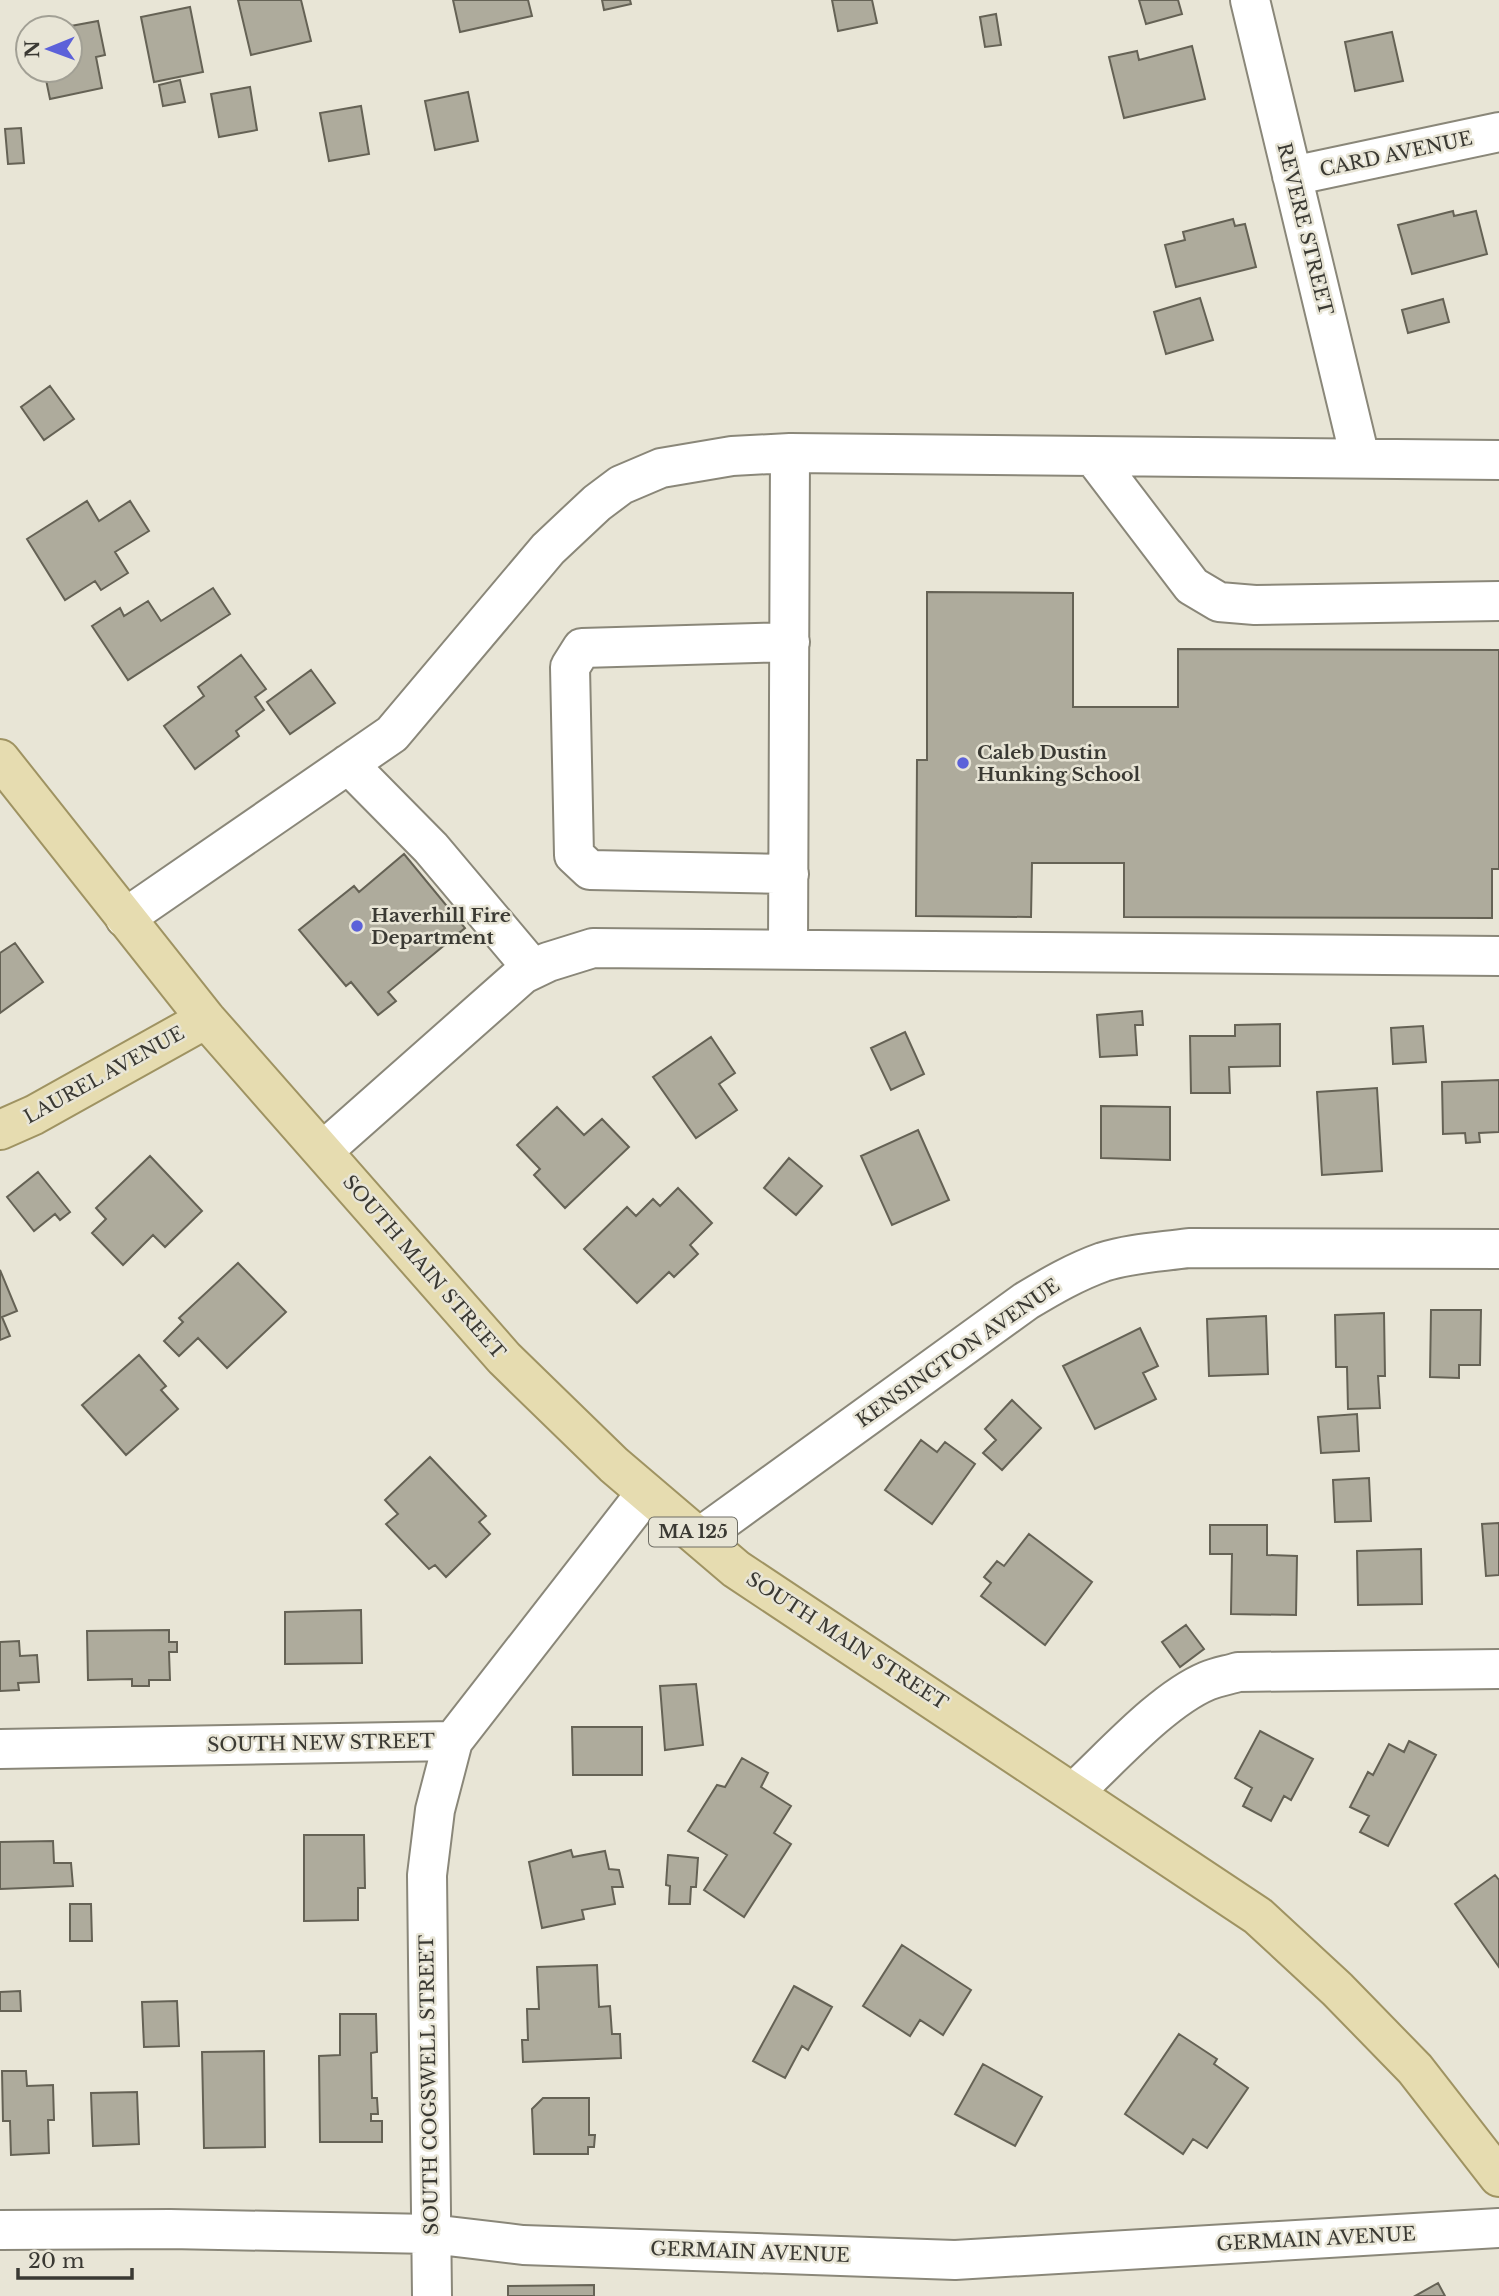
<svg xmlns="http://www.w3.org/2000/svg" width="1499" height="2296" font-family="'Libre Baskerville',serif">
<rect width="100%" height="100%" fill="#e8e5d6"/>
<!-- building -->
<path fill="#aeab9c" stroke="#656255" stroke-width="2" d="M 238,0 L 301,0 L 311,41 L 251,55 Z
M 453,0 L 528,0 L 532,16 L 460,32 Z
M 602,0 L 630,0 L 631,4 L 604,10 Z
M 832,0 L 872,0 L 877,23 L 838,31 Z
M 1139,0 L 1178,0 L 1182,14 L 1146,24 Z
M 190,7 L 203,72 L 154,82 L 141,17 Z
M 996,14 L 1001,45 L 985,47 L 980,17 Z
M 98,21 L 105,55 L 96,57 L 102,88 L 50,99 L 44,70 L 70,70 L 70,28 L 60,28 Z
M 1392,32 L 1403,81 L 1355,91 L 1345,42 Z
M 1192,46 L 1205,99 L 1124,118 L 1109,57 L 1137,51 L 1139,60 Z
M 180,80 L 185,102 L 163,106 L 159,85 Z
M 250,87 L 257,130 L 219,137 L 211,94 Z
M 468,92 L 478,141 L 435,150 L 425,101 Z
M 361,106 L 369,154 L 329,161 L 320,113 Z
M 21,128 L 24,163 L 8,164 L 5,129 Z
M 1453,211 L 1454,216 L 1476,211 L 1487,254 L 1412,274 L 1398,225 Z
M 1233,219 L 1235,226 L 1245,224 L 1256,267 L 1176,287 L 1165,245 L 1185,240 L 1183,232 Z
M 1200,298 L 1213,340 L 1166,354 L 1154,312 Z
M 1443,299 L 1449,322 L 1408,333 L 1402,310 Z
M 50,386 L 74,419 L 44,440 L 21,407 Z
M 87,501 L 99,521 L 130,501 L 149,531 L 115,552 L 128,573 L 101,590 L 95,581 L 65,600 L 27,539 Z
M 213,588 L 230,614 L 128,680 L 92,626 L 120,608 L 124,616 L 148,601 L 161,621 Z
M 927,592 L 1073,593 L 1073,707 L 1178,707 L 1178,649 L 1499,650 L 1499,869 L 1492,869 L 1492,918 L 1124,917 L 1124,863 L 1032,863 L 1031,917 L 916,916 L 917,760 L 927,760 Z
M 241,655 L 266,689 L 255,697 L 264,710 L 236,731 L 239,736 L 195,769 L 164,726 L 204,696 L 198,687 Z
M 311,670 L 335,703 L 290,734 L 267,702 Z
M 404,854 L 465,928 L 388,992 L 396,1001 L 378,1015 L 351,982 L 346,986 L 299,930 L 354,886 L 359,892 Z
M 15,943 L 43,982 L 0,1013 L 0,953 Z
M 1142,1011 L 1143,1025 L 1135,1025 L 1137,1055 L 1100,1057 L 1097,1015 Z
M 1280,1024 L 1280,1066 L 1229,1067 L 1230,1093 L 1191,1093 L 1190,1036 L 1235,1036 L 1235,1025 Z
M 1423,1026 L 1426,1062 L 1393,1064 L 1391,1028 Z
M 905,1032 L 924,1074 L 891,1090 L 871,1048 Z
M 711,1037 L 735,1073 L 719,1084 L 737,1110 L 696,1138 L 653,1077 Z
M 1499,1080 L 1499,1132 L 1479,1133 L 1480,1142 L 1466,1143 L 1465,1133 L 1443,1134 L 1442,1082 Z
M 1377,1088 L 1382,1171 L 1322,1175 L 1317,1092 Z
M 1101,1106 L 1170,1107 L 1170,1160 L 1101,1158 Z
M 557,1107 L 584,1135 L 602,1119 L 629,1147 L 565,1208 L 534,1175 L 540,1169 L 517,1145 Z
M 918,1130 L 949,1200 L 892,1225 L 861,1156 Z
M 150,1156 L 202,1211 L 165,1247 L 153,1235 L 123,1265 L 92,1233 L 106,1219 L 96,1208 Z
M 789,1158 L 822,1186 L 796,1215 L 764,1188 Z
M 38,1172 L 70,1212 L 60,1220 L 55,1214 L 34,1231 L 7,1197 Z
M 678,1188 L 712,1223 L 690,1245 L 698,1254 L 674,1277 L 669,1272 L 637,1303 L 584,1249 L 627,1207 L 636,1216 L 653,1199 L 660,1206 Z
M 238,1263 L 286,1312 L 227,1368 L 198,1338 L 179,1356 L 164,1341 L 183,1322 L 179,1318 Z
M 0,1270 L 17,1311 L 2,1317 L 10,1336 L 0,1340 Z
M 1431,1310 L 1481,1310 L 1480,1365 L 1459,1365 L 1459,1378 L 1430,1377 Z
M 1384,1313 L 1385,1376 L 1378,1376 L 1380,1408 L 1348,1409 L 1347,1367 L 1336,1367 L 1335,1315 Z
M 1266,1316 L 1268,1374 L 1209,1376 L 1207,1319 Z
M 1140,1328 L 1158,1366 L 1143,1373 L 1156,1399 L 1095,1429 L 1063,1366 Z
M 139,1355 L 166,1386 L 161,1390 L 178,1409 L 126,1455 L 82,1405 Z
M 1012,1400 L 1041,1428 L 1002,1470 L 983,1453 L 996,1440 L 985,1429 Z
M 1357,1414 L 1359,1451 L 1321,1453 L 1318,1417 Z
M 921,1440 L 937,1452 L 945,1442 L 975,1464 L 932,1524 L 885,1490 Z
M 430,1457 L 486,1516 L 479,1522 L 490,1534 L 446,1577 L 435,1565 L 429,1569 L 386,1524 L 398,1514 L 385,1500 Z
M 1369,1478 L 1371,1521 L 1335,1522 L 1333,1480 Z
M 1499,1523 L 1499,1575 L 1486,1576 L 1482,1524 Z
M 1210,1525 L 1267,1525 L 1267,1555 L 1297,1556 L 1296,1615 L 1231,1614 L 1232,1554 L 1210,1554 Z
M 1029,1534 L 1092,1582 L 1045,1645 L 981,1596 L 991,1583 L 984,1577 L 997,1561 L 1004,1566 Z
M 1421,1549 L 1422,1604 L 1358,1605 L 1357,1551 Z
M 361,1610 L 362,1663 L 285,1664 L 285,1612 Z
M 1186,1625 L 1204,1649 L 1180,1667 L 1162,1642 Z
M 169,1630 L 169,1642 L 177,1642 L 177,1652 L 169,1652 L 170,1680 L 149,1680 L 149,1686 L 132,1686 L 132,1679 L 88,1680 L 87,1631 Z
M 19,1641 L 20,1656 L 37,1655 L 39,1682 L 18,1683 L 19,1690 L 0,1691 L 0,1642 Z
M 696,1684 L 703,1745 L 665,1750 L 660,1686 Z
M 572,1727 L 642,1727 L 642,1775 L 573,1775 Z
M 1260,1731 L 1313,1759 L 1291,1800 L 1284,1796 L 1271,1821 L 1243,1806 L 1252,1788 L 1235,1778 Z
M 1409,1741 L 1436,1755 L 1388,1846 L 1360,1832 L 1369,1816 L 1350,1807 L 1368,1772 L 1373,1775 L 1389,1744 L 1404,1752 Z
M 742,1758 L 768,1773 L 761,1787 L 791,1806 L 774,1833 L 791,1844 L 744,1917 L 704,1890 L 727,1855 L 688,1831 L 717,1785 L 725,1787 Z
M 304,1835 L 364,1835 L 365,1888 L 358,1888 L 358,1920 L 304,1921 Z
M 53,1841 L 54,1863 L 71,1863 L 73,1886 L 0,1889 L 0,1842 Z
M 571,1850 L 573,1857 L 605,1851 L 609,1869 L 619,1870 L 623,1887 L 612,1887 L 615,1904 L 582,1910 L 584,1919 L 542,1928 L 529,1862 Z
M 668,1855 L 698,1858 L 696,1887 L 691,1887 L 690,1904 L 669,1904 L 670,1886 L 666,1885 Z
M 1495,1875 L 1499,1880 L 1499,1967 L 1455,1904 Z
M 70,1904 L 91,1904 L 92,1941 L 70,1941 Z
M 902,1945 L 971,1990 L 943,2035 L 920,2020 L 910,2036 L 863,2006 Z
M 597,1965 L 599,2007 L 610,2006 L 612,2034 L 620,2034 L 621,2058 L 523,2062 L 522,2040 L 528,2040 L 527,2009 L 539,2009 L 537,1967 Z
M 794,1986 L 832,2007 L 808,2050 L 802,2046 L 785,2078 L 753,2061 Z
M 20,1991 L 21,2011 L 0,2011 L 0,1992 Z
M 177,2001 L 179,2046 L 144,2047 L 142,2002 Z
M 340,2014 L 376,2014 L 377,2052 L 371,2053 L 372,2098 L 377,2098 L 378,2114 L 371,2114 L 371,2121 L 382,2121 L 382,2142 L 320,2142 L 319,2056 L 340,2055 Z
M 1179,2034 L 1217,2059 L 1214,2064 L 1248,2088 L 1207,2148 L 1193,2139 L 1183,2154 L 1125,2114 Z
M 264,2051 L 265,2147 L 204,2148 L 202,2052 Z
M 983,2064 L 1042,2097 L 1015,2146 L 955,2114 Z
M 2,2071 L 26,2071 L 27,2086 L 53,2085 L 54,2120 L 48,2120 L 49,2153 L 11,2155 L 10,2121 L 3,2121 Z
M 137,2092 L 139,2144 L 93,2146 L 91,2093 Z
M 543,2098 L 589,2098 L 589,2135 L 595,2135 L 594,2147 L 588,2147 L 588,2154 L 534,2154 L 532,2109 Z
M 1438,2283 L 1445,2296 L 1415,2296 Z
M 594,2285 L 594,2296 L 508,2296 L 508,2286 Z"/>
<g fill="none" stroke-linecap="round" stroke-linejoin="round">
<!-- minor casing -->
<g stroke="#8a8779" stroke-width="42">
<path id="minor" d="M 1250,0 L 1360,458
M 1292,176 L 1499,132
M 1093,456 L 1192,586 L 1219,602 L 1255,605 L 1499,601
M 348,764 L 431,848 L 533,969
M 789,874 L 590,870 L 574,855 L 570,667 L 582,648 L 790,642
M 125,918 L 392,734 L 548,549 L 597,503 L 621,485 L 661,468 L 732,456 L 790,453 L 1499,460
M 788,949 L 790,453
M 323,1151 L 523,974 L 548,962 L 593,948 L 1499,956
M 700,1537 L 1026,1301 C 1051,1286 1075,1272 1103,1262 C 1131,1253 1161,1252 1189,1248 L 1499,1249
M 0,1749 L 453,1741 L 646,1493
M 1074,1792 C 1111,1758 1162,1700 1207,1681 C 1217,1677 1228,1675 1238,1672 L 1499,1669
M 0,2230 L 170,2229 L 431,2234 L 523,2245 L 955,2260 L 1499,2228
M 432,2296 L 427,1875 L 435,1810 L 453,1741"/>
</g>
<!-- major casing -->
<g stroke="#9f9362" stroke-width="42">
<path id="major" d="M 0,759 L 206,1019 L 504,1358 L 614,1465 L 736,1569 L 1258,1916 L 1337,1989 L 1415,2069 L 1499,2177
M 0,1130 L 34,1115 L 206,1019"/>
</g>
<!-- minor -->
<use href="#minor" stroke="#fff" stroke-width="38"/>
<!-- major -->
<use href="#major" stroke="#e6dcb0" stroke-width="38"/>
</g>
<!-- markers -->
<g fill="#5c61d9" stroke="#e8e5d6" stroke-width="2.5">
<circle cx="963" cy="763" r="7"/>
<circle cx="357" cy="926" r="7"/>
</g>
<g text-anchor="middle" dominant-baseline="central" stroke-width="5" stroke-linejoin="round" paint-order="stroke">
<!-- shield labels -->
<rect fill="#e8e5d6" stroke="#6e6d64" stroke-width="2" x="649" y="1517.5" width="88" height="29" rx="5"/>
<g font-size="18" font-weight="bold" fill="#3a3933">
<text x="693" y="1532">MA 125</text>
</g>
<!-- street labels -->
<g font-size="19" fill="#3a3933" stroke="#e8e5d6">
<text transform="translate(1396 154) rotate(-12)">CARD AVENUE</text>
<text transform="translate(1305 229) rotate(76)">REVERE STREET</text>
<text transform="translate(104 1075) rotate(-29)">LAUREL AVENUE</text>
<text transform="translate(424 1267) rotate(49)">SOUTH MAIN STREET</text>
<text transform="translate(958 1353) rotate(-35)">KENSINGTON AVENUE</text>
<text transform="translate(847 1641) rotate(33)">SOUTH MAIN STREET</text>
<text transform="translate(321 1743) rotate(-1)">SOUTH NEW STREET</text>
<text transform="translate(429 2085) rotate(-91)">SOUTH COGSWELL STREET</text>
<text transform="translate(1316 2239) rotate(-3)">GERMAIN AVENUE</text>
<text transform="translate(750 2252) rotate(2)">GERMAIN AVENUE</text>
</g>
<!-- poi labels -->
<g font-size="19" font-weight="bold" fill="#3a3933" stroke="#e8e5d6" text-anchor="start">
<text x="977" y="752">Caleb Dustin<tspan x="977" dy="22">Hunking School</tspan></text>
<text x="371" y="915">Haverhill Fire<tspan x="371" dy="22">Department</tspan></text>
</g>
</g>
<!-- north arrow -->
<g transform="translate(49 49) rotate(269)"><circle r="33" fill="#e8e5d6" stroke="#a2a095" stroke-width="2"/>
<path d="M0-5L12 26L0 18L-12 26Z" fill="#5c61d9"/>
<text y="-10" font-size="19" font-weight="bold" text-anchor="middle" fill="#3a3933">N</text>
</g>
<!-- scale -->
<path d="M18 2268v10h114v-10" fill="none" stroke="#3a3933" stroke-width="3.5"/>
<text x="28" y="2268" font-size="21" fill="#3a3933" stroke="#e8e5d6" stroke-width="5" paint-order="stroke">20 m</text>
</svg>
